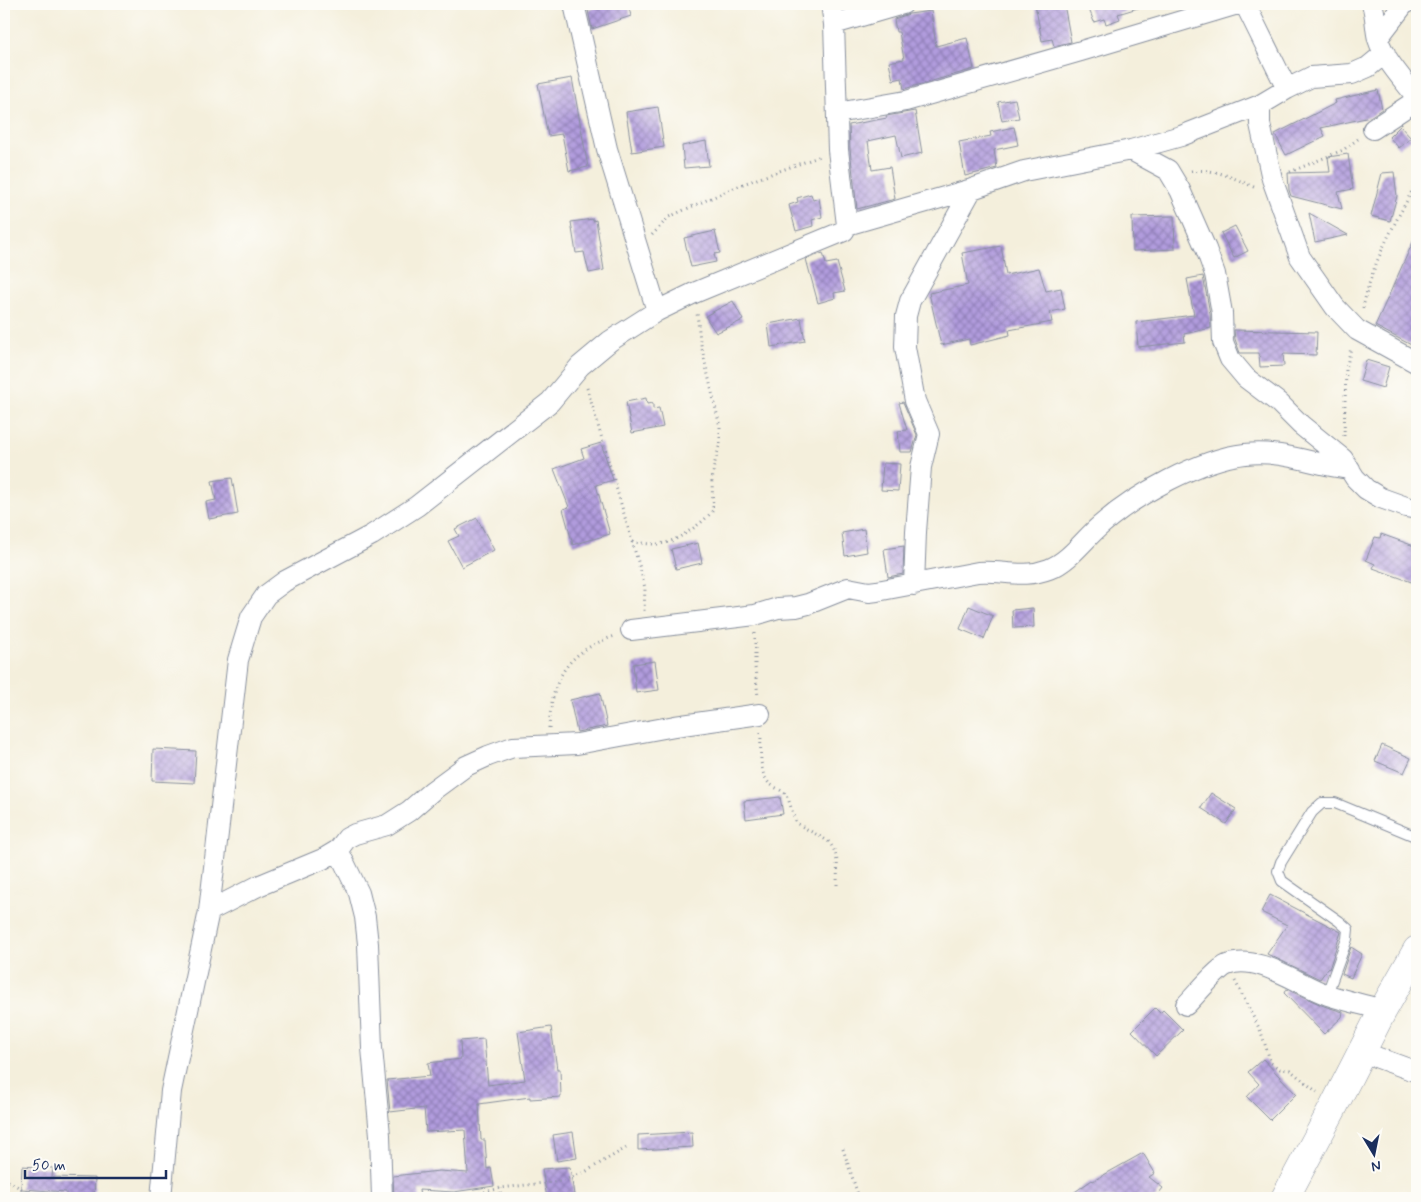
<svg xmlns="http://www.w3.org/2000/svg" width="1421" height="1202" font-family="Mynerve,sans-serif">
<defs>
<pattern id="building-cross-hatch" width="8" height="8" patternUnits="userSpaceOnUse" patternTransform="scale(1.25)"><rect width="8" height="8" fill="#b19bdd"/><path d="M0 0l8 8M0 8l8-8" fill="none" stroke="#8f7fb6"/></pattern>
</defs>
<rect width="100%" height="100%" fill="#fdfcf7"/>
<filter id="ink" filterUnits="userSpaceOnUse"><feTurbulence type="fractalNoise" baseFrequency=".02" numOctaves="2"/><feDisplacementMap in="SourceGraphic" scale="10" xChannelSelector="R" yChannelSelector="G"/><feConvolveMatrix kernelMatrix="1 2 1 2 8 2 1 2 1" color-interpolation-filters="sRGB"/></filter>
<filter id="wash" filterUnits="userSpaceOnUse"><feTurbulence type="fractalNoise" baseFrequency=".0096" numOctaves="4" result="noise"/><feDisplacementMap in="SourceGraphic" scale="20" xChannelSelector="R" yChannelSelector="G"/><feGaussianBlur stdDeviation="1.12" result="paint"/><feColorMatrix in="noise" values="0 0 0 0 0 0 0 0 0 0 0 0 0 0 0 0 0 1.4 0 .05"/><feComposite in="paint" operator="in"/></filter>
<g filter="url(#wash)">
<rect width="100%" height="100%" fill="#f4efdc"/>
<g id="blocks">
<!-- building -->
<path fill="url(#building-cross-hatch)" d="M 607,4 L 628,4 L 631,16 L 592,29 L 588,10 Z
M 1035,4 L 1064,4 L 1071,42 L 1054,46 L 1052,39 L 1042,41 Z
M 1087,4 L 1140,4 L 1141,7 L 1118,14 L 1120,19 L 1106,24 L 1104,19 L 1094,22 Z
M 931,11 L 936,46 L 967,38 L 974,69 L 904,89 L 902,78 L 893,80 L 889,62 L 904,59 L 899,32 L 896,32 L 894,19 L 909,14 Z
M 572,78 L 588,167 L 569,171 L 562,134 L 548,136 L 538,84 Z
M 1378,90 L 1382,109 L 1370,117 L 1321,128 L 1325,136 L 1286,155 L 1275,134 L 1336,103 L 1335,100 Z
M 1015,99 L 1019,118 L 1002,121 L 998,102 Z
M 658,107 L 664,147 L 632,152 L 626,112 Z
M 915,111 L 922,153 L 901,158 L 896,135 L 868,141 L 872,170 L 890,167 L 895,199 L 857,209 L 850,149 L 849,125 L 887,118 L 886,116 Z
M 1400,126 L 1411,138 L 1399,148 L 1389,137 Z
M 1014,127 L 1018,145 L 994,150 L 997,168 L 965,176 L 959,142 L 991,136 L 990,132 Z
M 706,141 L 709,166 L 684,168 L 682,146 Z
M 1348,154 L 1353,189 L 1338,192 L 1342,209 L 1291,196 L 1289,190 L 1288,173 L 1330,172 L 1328,157 Z
M 1394,172 L 1397,196 L 1390,221 L 1371,216 L 1382,173 Z
M 811,194 L 813,200 L 819,198 L 822,217 L 812,220 L 813,226 L 796,231 L 789,205 L 798,202 L 797,198 Z
M 1309,213 L 1348,235 L 1315,242 Z
M 1174,216 L 1175,249 L 1133,251 L 1132,217 Z
M 593,219 L 593,221 L 596,220 L 604,270 L 589,273 L 584,252 L 576,253 L 571,222 Z
M 1235,226 L 1248,251 L 1234,258 L 1221,233 Z
M 715,231 L 720,253 L 714,254 L 716,262 L 691,267 L 684,238 Z
M 1417,233 L 1417,348 L 1375,326 Z
M 1001,246 L 1006,275 L 1039,268 L 1046,291 L 1061,288 L 1065,309 L 1050,312 L 1052,322 L 1009,330 L 1010,335 L 970,345 L 969,339 L 941,345 L 929,293 L 968,285 L 962,253 Z
M 823,253 L 826,264 L 837,262 L 845,291 L 834,293 L 835,298 L 818,303 L 806,259 Z
M 1203,276 L 1210,314 L 1211,328 L 1184,334 L 1185,342 L 1138,347 L 1136,322 L 1194,315 L 1187,279 Z
M 733,301 L 743,320 L 716,333 L 705,316 Z
M 801,318 L 805,341 L 771,347 L 768,324 Z
M 1234,330 L 1317,332 L 1316,355 L 1283,354 L 1284,366 L 1260,367 L 1259,353 L 1240,353 L 1235,339 Z
M 1366,360 L 1389,367 L 1383,388 L 1360,381 Z
M 646,398 L 647,404 L 653,403 L 653,409 L 659,408 L 663,427 L 632,433 L 626,402 Z
M 903,402 L 917,435 L 912,452 L 900,452 L 898,431 L 907,430 L 899,403 Z
M 601,443 L 613,480 L 596,485 L 610,534 L 573,545 L 563,509 L 569,507 L 554,469 L 584,458 L 581,449 Z
M 883,463 L 900,464 L 898,491 L 881,490 Z
M 232,478 L 238,514 L 209,519 L 206,502 L 216,500 L 212,481 Z
M 477,518 L 494,550 L 462,567 L 448,541 L 459,536 L 455,529 Z
M 864,529 L 867,552 L 845,556 L 842,533 Z
M 1381,534 L 1417,547 L 1417,584 L 1373,568 L 1375,564 L 1366,560 L 1375,537 L 1380,538 Z
M 698,543 L 702,563 L 676,569 L 671,549 Z
M 904,546 L 903,574 L 888,577 L 884,549 Z
M 969,606 L 993,616 L 984,639 L 960,629 Z
M 1033,608 L 1034,627 L 1013,628 L 1012,610 Z
M 655,661 L 659,690 L 636,693 L 633,664 Z
M 600,693 L 607,726 L 577,732 L 570,700 Z
M 1382,745 L 1411,758 L 1404,773 L 1375,761 Z
M 153,749 L 196,751 L 194,783 L 152,781 Z
M 1211,793 L 1236,809 L 1226,824 L 1201,808 Z
M 780,797 L 783,814 L 746,819 L 744,801 Z
M 1270,895 L 1341,932 L 1329,969 L 1328,968 L 1320,979 L 1267,954 L 1287,925 L 1261,912 Z
M 1351,947 L 1362,954 L 1351,978 L 1342,974 Z
M 1286,989 L 1324,1006 L 1343,1012 L 1342,1017 L 1324,1034 L 1284,993 Z
M 1155,1008 L 1160,1013 L 1163,1010 L 1183,1030 L 1156,1056 L 1132,1031 Z
M 551,1027 L 557,1069 L 560,1069 L 561,1097 L 530,1099 L 530,1097 L 479,1104 L 481,1140 L 485,1140 L 487,1169 L 491,1168 L 494,1186 L 454,1192 L 419,1190 L 420,1198 L 394,1198 L 393,1176 L 439,1171 L 468,1173 L 465,1130 L 426,1132 L 424,1108 L 390,1112 L 387,1080 L 430,1076 L 428,1063 L 461,1059 L 460,1041 L 484,1039 L 488,1085 L 525,1080 L 518,1032 Z
M 1263,1059 L 1296,1094 L 1270,1120 L 1247,1097 L 1259,1084 L 1248,1072 Z
M 573,1132 L 577,1158 L 557,1161 L 553,1135 Z
M 692,1132 L 693,1147 L 638,1150 L 638,1135 Z
M 1143,1153 L 1155,1173 L 1149,1177 L 1163,1188 L 1155,1198 L 1066,1198 L 1092,1180 L 1093,1181 Z
M 22,1166 L 53,1168 L 52,1177 L 95,1178 L 94,1198 L 66,1198 L 66,1192 L 21,1189 Z
M 570,1167 L 574,1195 L 547,1198 L 542,1169 Z"/>
</g>
</g>
<g filter="url(#ink)">
<use href="#blocks" fill-opacity="0" stroke="#888f9d" stroke-width="1"/>
<g fill="none" stroke-linecap="round" stroke-linejoin="round">
<!-- service casing -->
<g stroke="#888f9d" stroke-width="12">
<path id="service" d="M 1327,994 L 1347,939 L 1348,929 L 1339,921 L 1282,881 L 1278,871 L 1281,862 L 1312,812 L 1322,803 L 1335,803 L 1417,837"/>
</g>
<!-- minor casing -->
<g stroke="#888f9d" stroke-width="22">
<path id="minor" d="M 574,4 L 607,149 L 657,311
M 1245,4 L 1287,89
M 1372,4 C 1376,15 1375,27 1378,39 C 1385,61 1404,80 1417,98
M 834,24 L 903,4
M 1378,38 L 1404,4
M 1260,105 L 1260,124 L 1272,179 L 1300,257 L 1335,307 L 1357,330 L 1417,363
M 837,113 L 906,101 L 1081,51 L 1238,4
M 1373,129 L 1417,100
M 1131,150 L 1168,170 L 1180,190 L 1206,249 L 1215,274 L 1222,313 L 1223,342 L 1230,359 L 1246,378 L 1279,403 L 1301,425 L 1343,459 L 1355,478 L 1366,489 L 1381,498 L 1406,507 L 1417,509
M 847,225 L 972,189 L 1024,171 L 1131,150 L 1181,136 L 1260,105 L 1287,89 L 1311,77 L 1352,74 L 1368,67 L 1385,53
M 914,585 L 916,532 L 921,467 L 929,434 L 915,401 L 905,347 L 906,316 L 910,301 L 972,189
M 631,630 L 755,615 L 778,608 L 796,607 L 808,604 L 848,588 L 869,592 L 877,591 L 978,572 C 1003,570 1023,579 1049,569 C 1070,561 1084,539 1101,525 C 1135,495 1200,459 1245,454 C 1286,450 1312,465 1350,469
M 338,850 L 359,893 L 365,917 L 368,944 L 372,1048 L 380,1135 L 382,1198
M 209,911 L 258,886 L 323,859 L 338,850 L 347,838 L 355,834 L 387,825 L 409,811 L 432,791 L 466,766 L 488,756 L 513,747 L 577,744 L 675,726 L 760,714
M 1186,1005 C 1195,996 1217,969 1227,965 C 1258,953 1299,985 1328,995 C 1346,1001 1365,1005 1383,1010
M 1362,1052 L 1417,1072
M 161,1198 L 171,1091 L 209,911 L 238,660 L 251,617 L 266,595 L 285,581 L 372,535 L 417,506 L 550,402 L 580,366 L 610,341 L 657,311 L 694,293 L 844,231 L 847,225 L 838,150 L 834,24 L 831,4"/>
</g>
<!-- primary casing -->
<g stroke="#888f9d" stroke-width="29">
<path id="primary" d="M 1285,1198 L 1334,1106 L 1383,1010 L 1417,950"/>
</g>
<!-- path -->
<path stroke="#888f9d" stroke-width="3" stroke-dasharray="1 4" stroke-linecap="butt" d="M 1191,171 C 1216,168 1233,178 1256,188
M 1290,172 L 1343,150 L 1358,139
M 652,235 L 669,217 L 684,210 L 743,184 L 821,156
M 1363,308 C 1372,262 1395,223 1417,182
M 587,388 L 641,572 L 645,588 L 644,611
M 1344,436 L 1346,369 L 1351,348
M 632,542 C 643,543 657,546 668,542 C 680,539 707,520 713,510 L 712,482 L 714,466 L 720,443 L 720,427 L 700,340 L 697,313
M 755,633 L 755,667 L 758,697
M 549,728 C 552,678 566,652 615,636
M 761,733 C 761,747 758,774 770,784 C 775,788 782,790 787,795 L 796,823 L 828,841 C 840,854 837,869 837,885
M 1235,981 L 1261,1032 L 1271,1063 L 1280,1069 L 1290,1070 L 1317,1092
M 843,1149 L 859,1198
M 4,1178 L 28,1193 L 46,1198
M 460,1198 L 501,1188 L 561,1181 L 585,1172 L 626,1148
M 499,1198 L 501,1188"/>
<!-- service -->
<use href="#service" stroke="#fff" stroke-width="10"/>
<!-- minor -->
<use href="#minor" stroke="#fff" stroke-width="20"/>
<!-- primary -->
<use href="#primary" stroke="#fff" stroke-width="28"/>
</g>
</g>
<!-- margin -->
<rect width="1421" height="1202" fill="none" stroke="#fdfcf7" stroke-width="20"/>
<!-- north arrow -->
<g transform="translate(1374 1154) rotate(170)" stroke="#fdfcf7" stroke-width="4" paint-order="stroke">
<path d="M0-4L9 19L0 12L-9 19Z" fill="#1b2f5e"/>
<text y="-8" font-size="14" font-weight="bold" text-anchor="middle" fill="#1b2f5e">N</text>
</g>
<!-- scale -->
<path d="M25 1170v8h141v-8" fill="none" stroke="#1b2f5e" stroke-width="2.5"/>
<text x="32" y="1170" font-size="15" fill="#1b2f5e" stroke="#fdfcf7" stroke-width="4" paint-order="stroke">50 m</text>
</svg>
